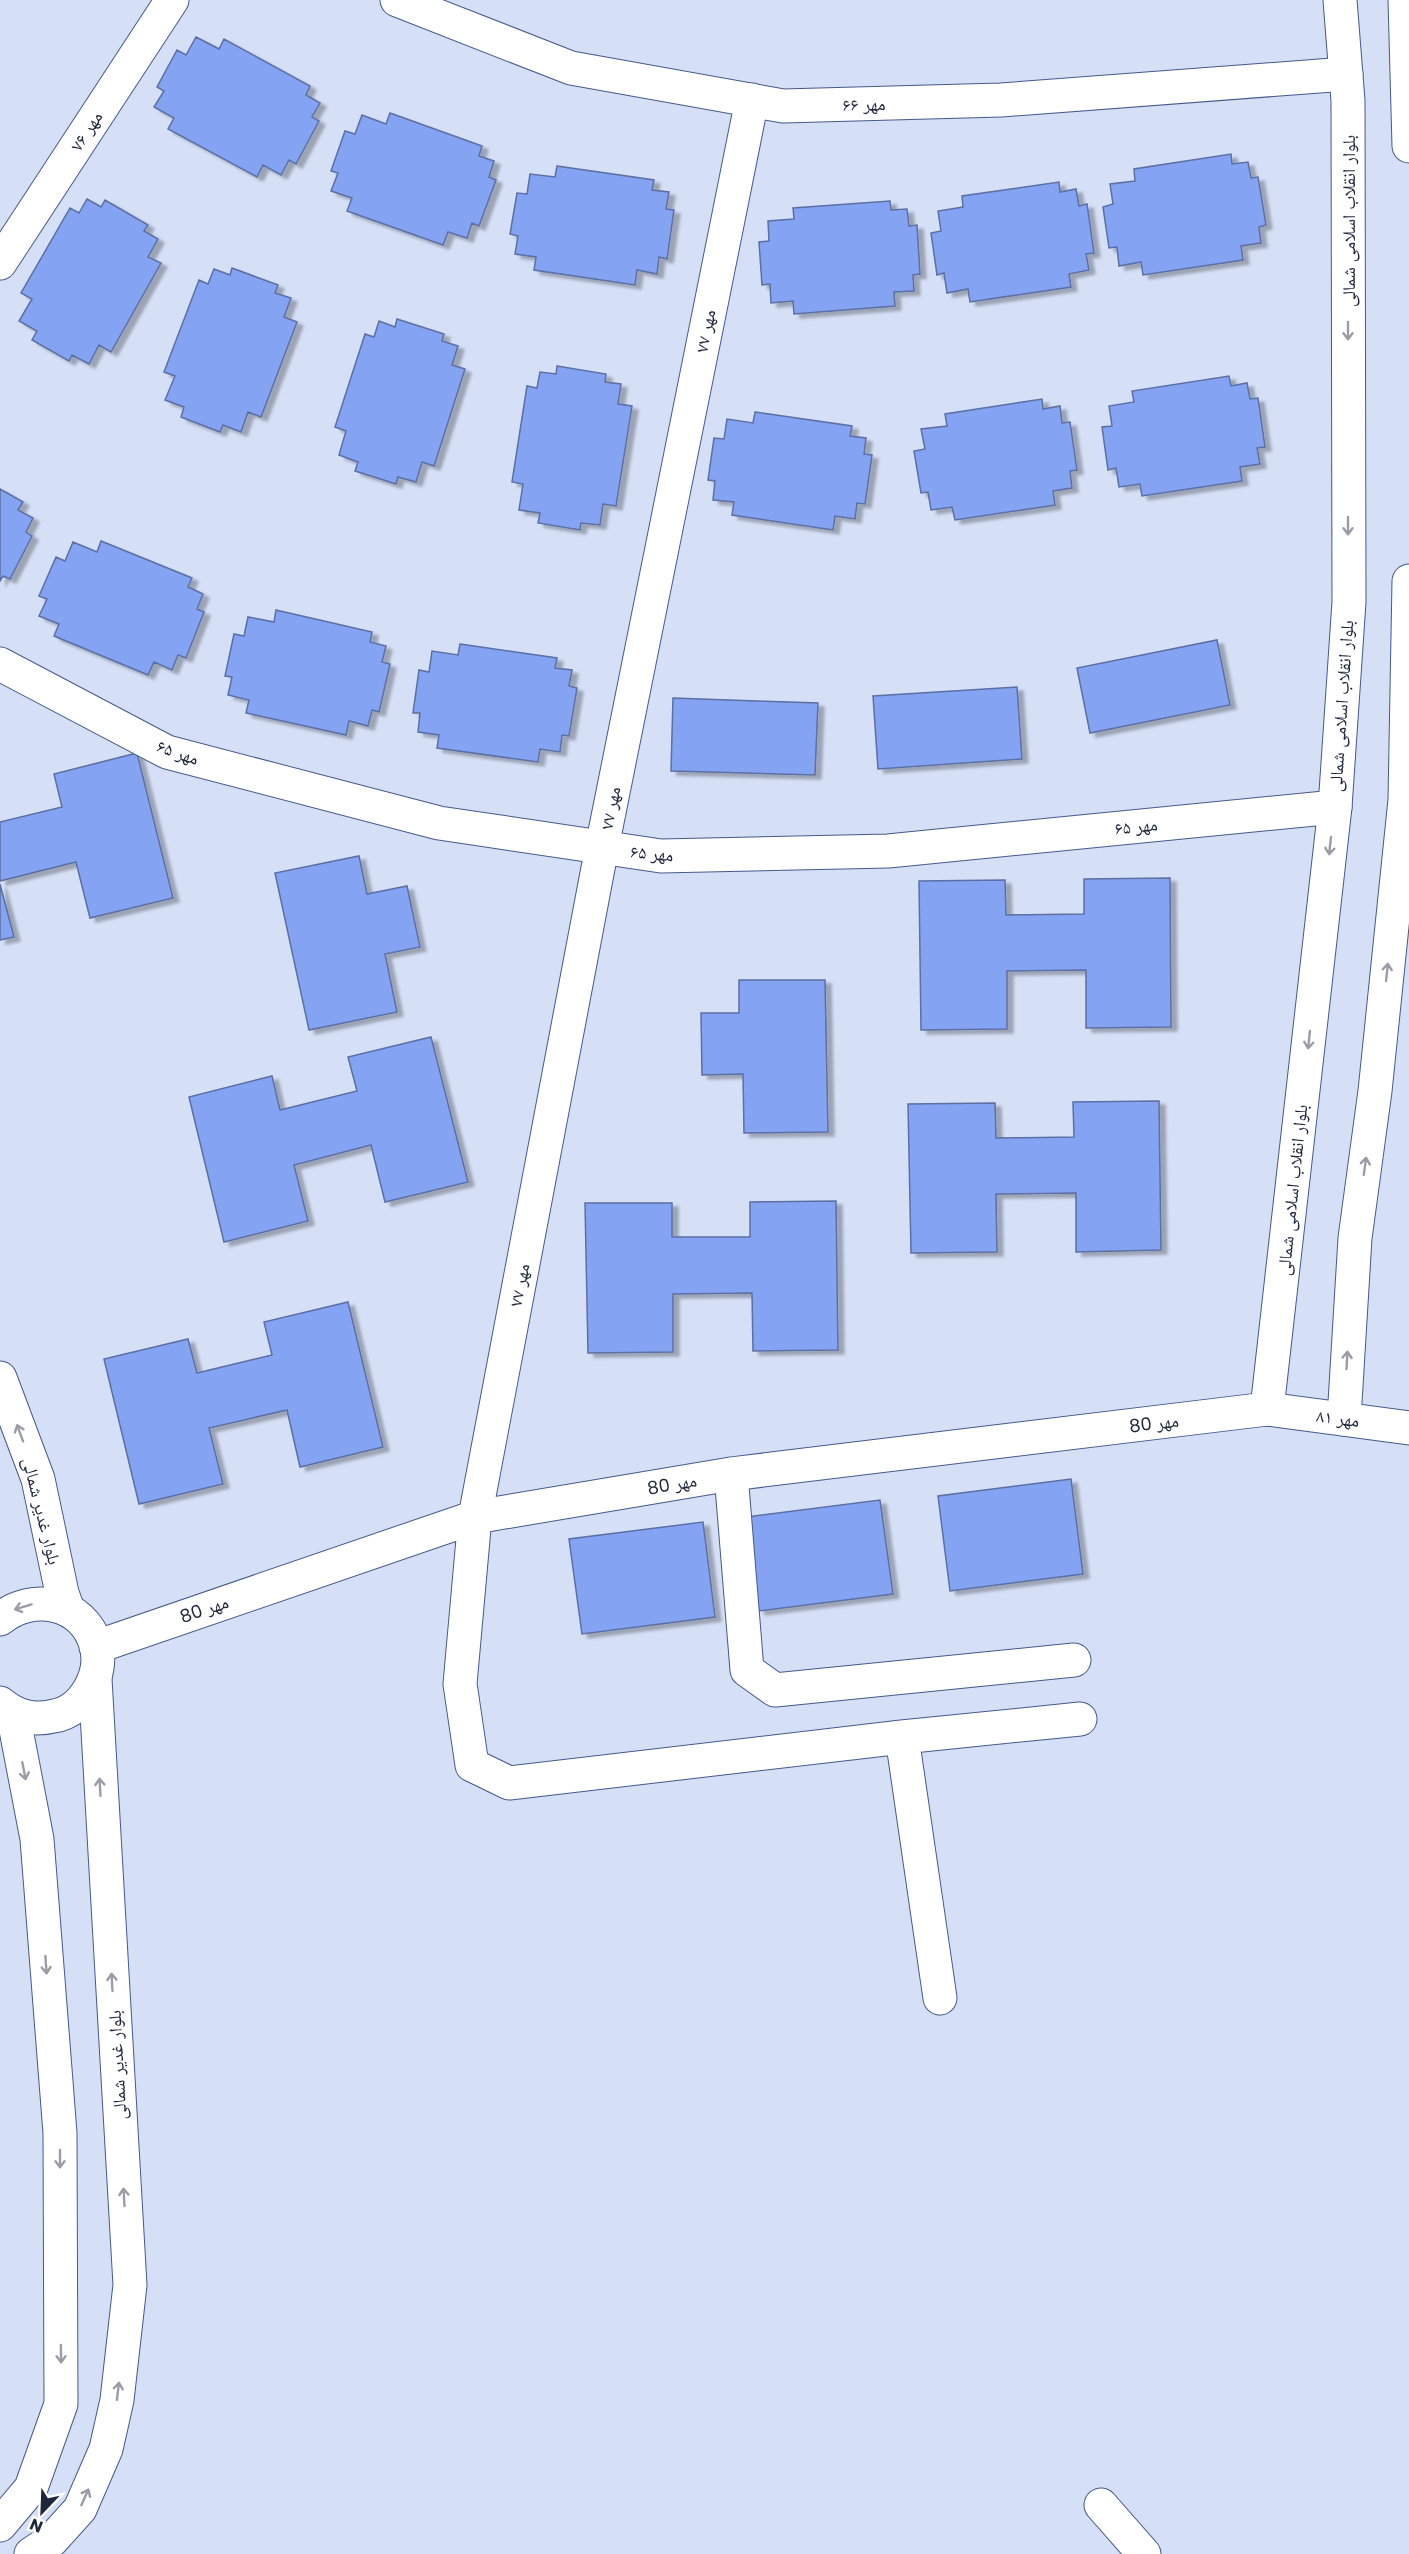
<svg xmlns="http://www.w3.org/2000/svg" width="1409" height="2554" font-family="Poppins,'Noto Naskh Arabic',sans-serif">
<defs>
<filter id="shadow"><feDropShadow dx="6" dy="4" stdDeviation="1.5" flood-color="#0004"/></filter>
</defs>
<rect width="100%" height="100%" fill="#d5dff6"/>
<!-- building -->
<path fill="#85a3f3" stroke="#5b6fa3" stroke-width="1.5" filter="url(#shadow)" d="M 196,37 L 219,49 L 224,39 L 310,86 L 306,95 L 320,103 L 312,117 L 319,121 L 296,164 L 289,160 L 281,175 L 263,165 L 257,177 L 168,129 L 174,118 L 154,107 L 164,91 L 157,87 L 177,50 L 186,55 Z
M 390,113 L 482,146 L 479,156 L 494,161 L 489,177 L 496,180 L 479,226 L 472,223 L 467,238 L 448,232 L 443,245 L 347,211 L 352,198 L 331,191 L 338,173 L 331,171 L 345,131 L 355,134 L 362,115 L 386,124 Z
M 1231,154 L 1232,164 L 1248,162 L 1251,178 L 1258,177 L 1266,225 L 1259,227 L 1261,243 L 1241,246 L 1243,260 L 1143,275 L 1141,262 L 1119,266 L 1117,247 L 1109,248 L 1103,207 L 1113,204 L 1110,184 L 1135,181 L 1134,169 Z
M 557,166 L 654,180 L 652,190 L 669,192 L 666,209 L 674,210 L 667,259 L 659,257 L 657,274 L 637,270 L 635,285 L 534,270 L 536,257 L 515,254 L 518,236 L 510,234 L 517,193 L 527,194 L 530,174 L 555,177 Z
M 1059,182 L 1060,192 L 1076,189 L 1079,206 L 1087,204 L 1094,253 L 1086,254 L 1089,270 L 1069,274 L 1071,287 L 970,302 L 968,289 L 947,293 L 944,273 L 937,275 L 931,233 L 941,231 L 938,211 L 963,207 L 962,196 Z
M 87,199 L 101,207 L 105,200 L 148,225 L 144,231 L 158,239 L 148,257 L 161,263 L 111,352 L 99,345 L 89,364 L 72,355 L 69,361 L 32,340 L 37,331 L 19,321 L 32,299 L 21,293 L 70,208 L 79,213 Z
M 890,201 L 891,210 L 907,209 L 909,226 L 917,225 L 920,274 L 913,275 L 914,291 L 894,292 L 895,306 L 794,314 L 793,301 L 771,303 L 770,284 L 762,285 L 759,242 L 769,241 L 768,221 L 794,219 L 793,208 Z
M 232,268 L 278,285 L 275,293 L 291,298 L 284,317 L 297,322 L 261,417 L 248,412 L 241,432 L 223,425 L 220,432 L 181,417 L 184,407 L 165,400 L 175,376 L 164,372 L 199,280 L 208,284 L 214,269 L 230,275 Z
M 397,319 L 444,334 L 442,341 L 458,346 L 452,365 L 465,369 L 434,466 L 422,462 L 416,482 L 398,477 L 396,484 L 355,471 L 358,462 L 339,455 L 346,431 L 335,427 L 365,334 L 374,337 L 379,321 L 395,327 Z
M 557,366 L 606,374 L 605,382 L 621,384 L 618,404 L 632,406 L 616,506 L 603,504 L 600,525 L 581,523 L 580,530 L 538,523 L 540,513 L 519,510 L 523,484 L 512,482 L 527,386 L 537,388 L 540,372 L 556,374 Z
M 1229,376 L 1231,386 L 1247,383 L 1250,399 L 1258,398 L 1265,447 L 1257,448 L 1260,464 L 1240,467 L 1242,481 L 1142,496 L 1140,484 L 1119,487 L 1116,468 L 1108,470 L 1102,427 L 1112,426 L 1109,406 L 1134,402 L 1132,391 Z
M 1042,399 L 1043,409 L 1060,406 L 1062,423 L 1070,422 L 1077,470 L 1070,471 L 1072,488 L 1053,491 L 1055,505 L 955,520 L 952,507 L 931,510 L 928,492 L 921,493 L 914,451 L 925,449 L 921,429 L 947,426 L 945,414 Z
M 755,412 L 852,426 L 850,436 L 866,438 L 864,454 L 872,455 L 865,504 L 857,503 L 855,519 L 835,516 L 833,530 L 732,515 L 734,502 L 713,500 L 715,481 L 708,480 L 714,438 L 724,439 L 727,419 L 753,423 Z
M 0,489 L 23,502 L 18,510 L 33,518 L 26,532 L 32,536 L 10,579 L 3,576 L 0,581 Z
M 101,541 L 192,578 L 188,587 L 203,594 L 197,609 L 204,612 L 186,658 L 178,655 L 172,670 L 154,662 L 148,675 L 54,636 L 59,624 L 39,616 L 47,599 L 39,596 L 56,557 L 65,561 L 73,542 L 97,552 Z
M 276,610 L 372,632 L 370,642 L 386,646 L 382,662 L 390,664 L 379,712 L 372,710 L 368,726 L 349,721 L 346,735 L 246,713 L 249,700 L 228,695 L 232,677 L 225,676 L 234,634 L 244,636 L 248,617 L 274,622 Z
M 1217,640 L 1230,705 L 1090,733 L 1077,668 Z
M 460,644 L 557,658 L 555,668 L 572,670 L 569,686 L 577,688 L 569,736 L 562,735 L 560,752 L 540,749 L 538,762 L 437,748 L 439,735 L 418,732 L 420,713 L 413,713 L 419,670 L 429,672 L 432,651 L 458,655 Z
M 1017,687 L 1022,759 L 878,769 L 873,696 Z
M 673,698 L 818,703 L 815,775 L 671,771 Z
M 137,753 L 173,898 L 90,918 L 76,862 L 0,881 L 0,822 L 62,807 L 54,774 Z
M 359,856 L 367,894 L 407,886 L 420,947 L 385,954 L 397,1012 L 309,1030 L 275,873 Z
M 1170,878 L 1171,1027 L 1086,1028 L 1086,970 L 1007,971 L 1007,1029 L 921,1030 L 919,881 L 1005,880 L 1006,915 L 1084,914 L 1084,879 Z
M 0,884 L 14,937 L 0,940 Z
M 739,980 L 825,980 L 828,1132 L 744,1133 L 743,1074 L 702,1075 L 701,1013 L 739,1013 Z
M 431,1037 L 468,1182 L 385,1202 L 371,1145 L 294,1165 L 308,1221 L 224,1242 L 189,1097 L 272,1076 L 280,1110 L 357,1091 L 348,1057 Z
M 1159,1101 L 1161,1250 L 1076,1252 L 1076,1193 L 996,1194 L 997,1252 L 911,1253 L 908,1104 L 995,1103 L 996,1138 L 1074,1137 L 1073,1102 Z
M 836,1201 L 838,1350 L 753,1351 L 752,1293 L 673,1294 L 673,1352 L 588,1353 L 585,1203 L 672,1203 L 672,1237 L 750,1237 L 750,1202 Z
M 348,1302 L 383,1447 L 300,1467 L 287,1410 L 209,1428 L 223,1484 L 139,1504 L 104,1359 L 188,1339 L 197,1373 L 272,1355 L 264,1322 Z
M 1071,1479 L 1083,1574 L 950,1591 L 938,1496 Z
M 880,1500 L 893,1594 L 759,1611 L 747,1517 Z
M 703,1522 L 715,1617 L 582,1634 L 569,1539 Z"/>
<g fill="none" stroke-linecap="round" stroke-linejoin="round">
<!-- minor casing -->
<g stroke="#46598b" stroke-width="35">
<path id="minor" d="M 397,0 L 571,68 L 783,106 L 1001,100 L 1346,74
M 752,100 L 602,847 L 475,1517 L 460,1684 L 472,1765 L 509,1783 L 902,1737 L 1080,1719
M 0,263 L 172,0
M 0,664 L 167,752 L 439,823 L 661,856 L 888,851 L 1335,807
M 731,1474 L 747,1670 L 775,1690 L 1074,1660
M 0,1619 C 33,1592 83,1602 96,1645 C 104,1674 84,1711 54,1716 C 33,1721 17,1717 0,1703
M 96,1647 L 475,1517 L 731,1474 L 1267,1409 L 1409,1428
M 902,1737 L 940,1998
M 1101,2505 L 1144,2554"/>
</g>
<!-- major casing -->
<g stroke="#46598b" stroke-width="35">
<path id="major" d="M 1405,0 L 1409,146
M 0,1378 L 38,1479 L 62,1593 L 68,1610
M 1267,1409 L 1335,807 L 1349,602 L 1348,101 L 1340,0
M 1344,1419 L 1355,1238 L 1375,1091 L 1405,800 L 1409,581
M 0,2525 L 31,2488 L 61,2404 L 60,2133 L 37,1839 L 13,1714
M 31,2554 L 52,2540 L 80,2509 L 106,2449 L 117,2400 L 130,2285 L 95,1679"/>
</g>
<!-- minor -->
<use href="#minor" stroke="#fff" stroke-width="33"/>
<!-- major -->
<use href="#major" stroke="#fff" stroke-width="33"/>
</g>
<!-- one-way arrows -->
<defs><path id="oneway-shaft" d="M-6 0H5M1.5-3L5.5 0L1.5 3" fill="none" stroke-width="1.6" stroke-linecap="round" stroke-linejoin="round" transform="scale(1.5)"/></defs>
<g stroke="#9a9da7">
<use href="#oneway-shaft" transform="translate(1348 331) rotate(90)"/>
<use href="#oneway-shaft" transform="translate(1348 526) rotate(90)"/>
<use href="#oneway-shaft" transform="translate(1330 846) rotate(96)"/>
<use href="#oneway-shaft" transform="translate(1387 972) rotate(-84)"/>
<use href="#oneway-shaft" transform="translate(1309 1040) rotate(96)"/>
<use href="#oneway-shaft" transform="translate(1365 1166) rotate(-82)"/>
<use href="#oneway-shaft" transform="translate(1347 1360) rotate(-87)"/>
<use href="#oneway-shaft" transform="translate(20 1433) rotate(-110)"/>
<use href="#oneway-shaft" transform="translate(23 1607) rotate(163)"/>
<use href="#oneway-shaft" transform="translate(24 1771) rotate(79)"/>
<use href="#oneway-shaft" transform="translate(100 1787) rotate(-93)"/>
<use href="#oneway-shaft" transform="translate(46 1965) rotate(86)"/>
<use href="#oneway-shaft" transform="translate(112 1982) rotate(-93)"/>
<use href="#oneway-shaft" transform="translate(60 2159) rotate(90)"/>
<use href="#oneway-shaft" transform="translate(124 2197) rotate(-93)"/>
<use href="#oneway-shaft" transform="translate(61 2354) rotate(89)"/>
<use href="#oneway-shaft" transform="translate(118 2391) rotate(-83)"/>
<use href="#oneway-shaft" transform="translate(85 2497) rotate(-66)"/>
</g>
<g text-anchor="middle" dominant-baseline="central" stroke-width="4.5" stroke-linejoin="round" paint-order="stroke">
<!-- street labels -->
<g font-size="18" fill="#1e263c" stroke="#fff">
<text transform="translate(864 104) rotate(-1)">مهر ۶۶</text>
<text transform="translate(86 131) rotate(-57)">مهر ۷۶</text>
<text transform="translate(1348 221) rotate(-90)">بلوار انقلاب اسلامی شمالی</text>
<text transform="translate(705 331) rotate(-79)">مهر ۷۷</text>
<text transform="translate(1341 706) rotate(-86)">بلوار انقلاب اسلامی شمالی</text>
<text transform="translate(178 752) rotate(19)">مهر ۶۵</text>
<text transform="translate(610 808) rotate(-79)">مهر ۷۷</text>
<text transform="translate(1136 826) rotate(-6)">مهر ۶۵</text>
<text transform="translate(652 853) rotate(5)">مهر ۶۵</text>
<text transform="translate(1292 1190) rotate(-84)">بلوار انقلاب اسلامی شمالی</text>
<text transform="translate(519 1285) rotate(-79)">مهر ۷۷</text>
<text transform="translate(1338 1418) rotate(7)">مهر ۸۱</text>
<text transform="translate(1154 1423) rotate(-7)">مهر 80</text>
<text transform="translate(672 1484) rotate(-10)">مهر 80</text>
<text transform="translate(42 1511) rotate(76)">بلوار غدیر شمالی</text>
<text transform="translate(204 1609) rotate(-19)">مهر 80</text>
<text transform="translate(117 2065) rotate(-93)">بلوار غدیر شمالی</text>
</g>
</g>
<!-- north arrow -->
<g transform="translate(42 2512) rotate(203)" stroke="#ffffff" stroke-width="4.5" paint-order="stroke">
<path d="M0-4.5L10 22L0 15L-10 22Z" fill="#1e263c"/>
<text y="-9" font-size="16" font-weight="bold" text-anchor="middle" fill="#1e263c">N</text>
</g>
</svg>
